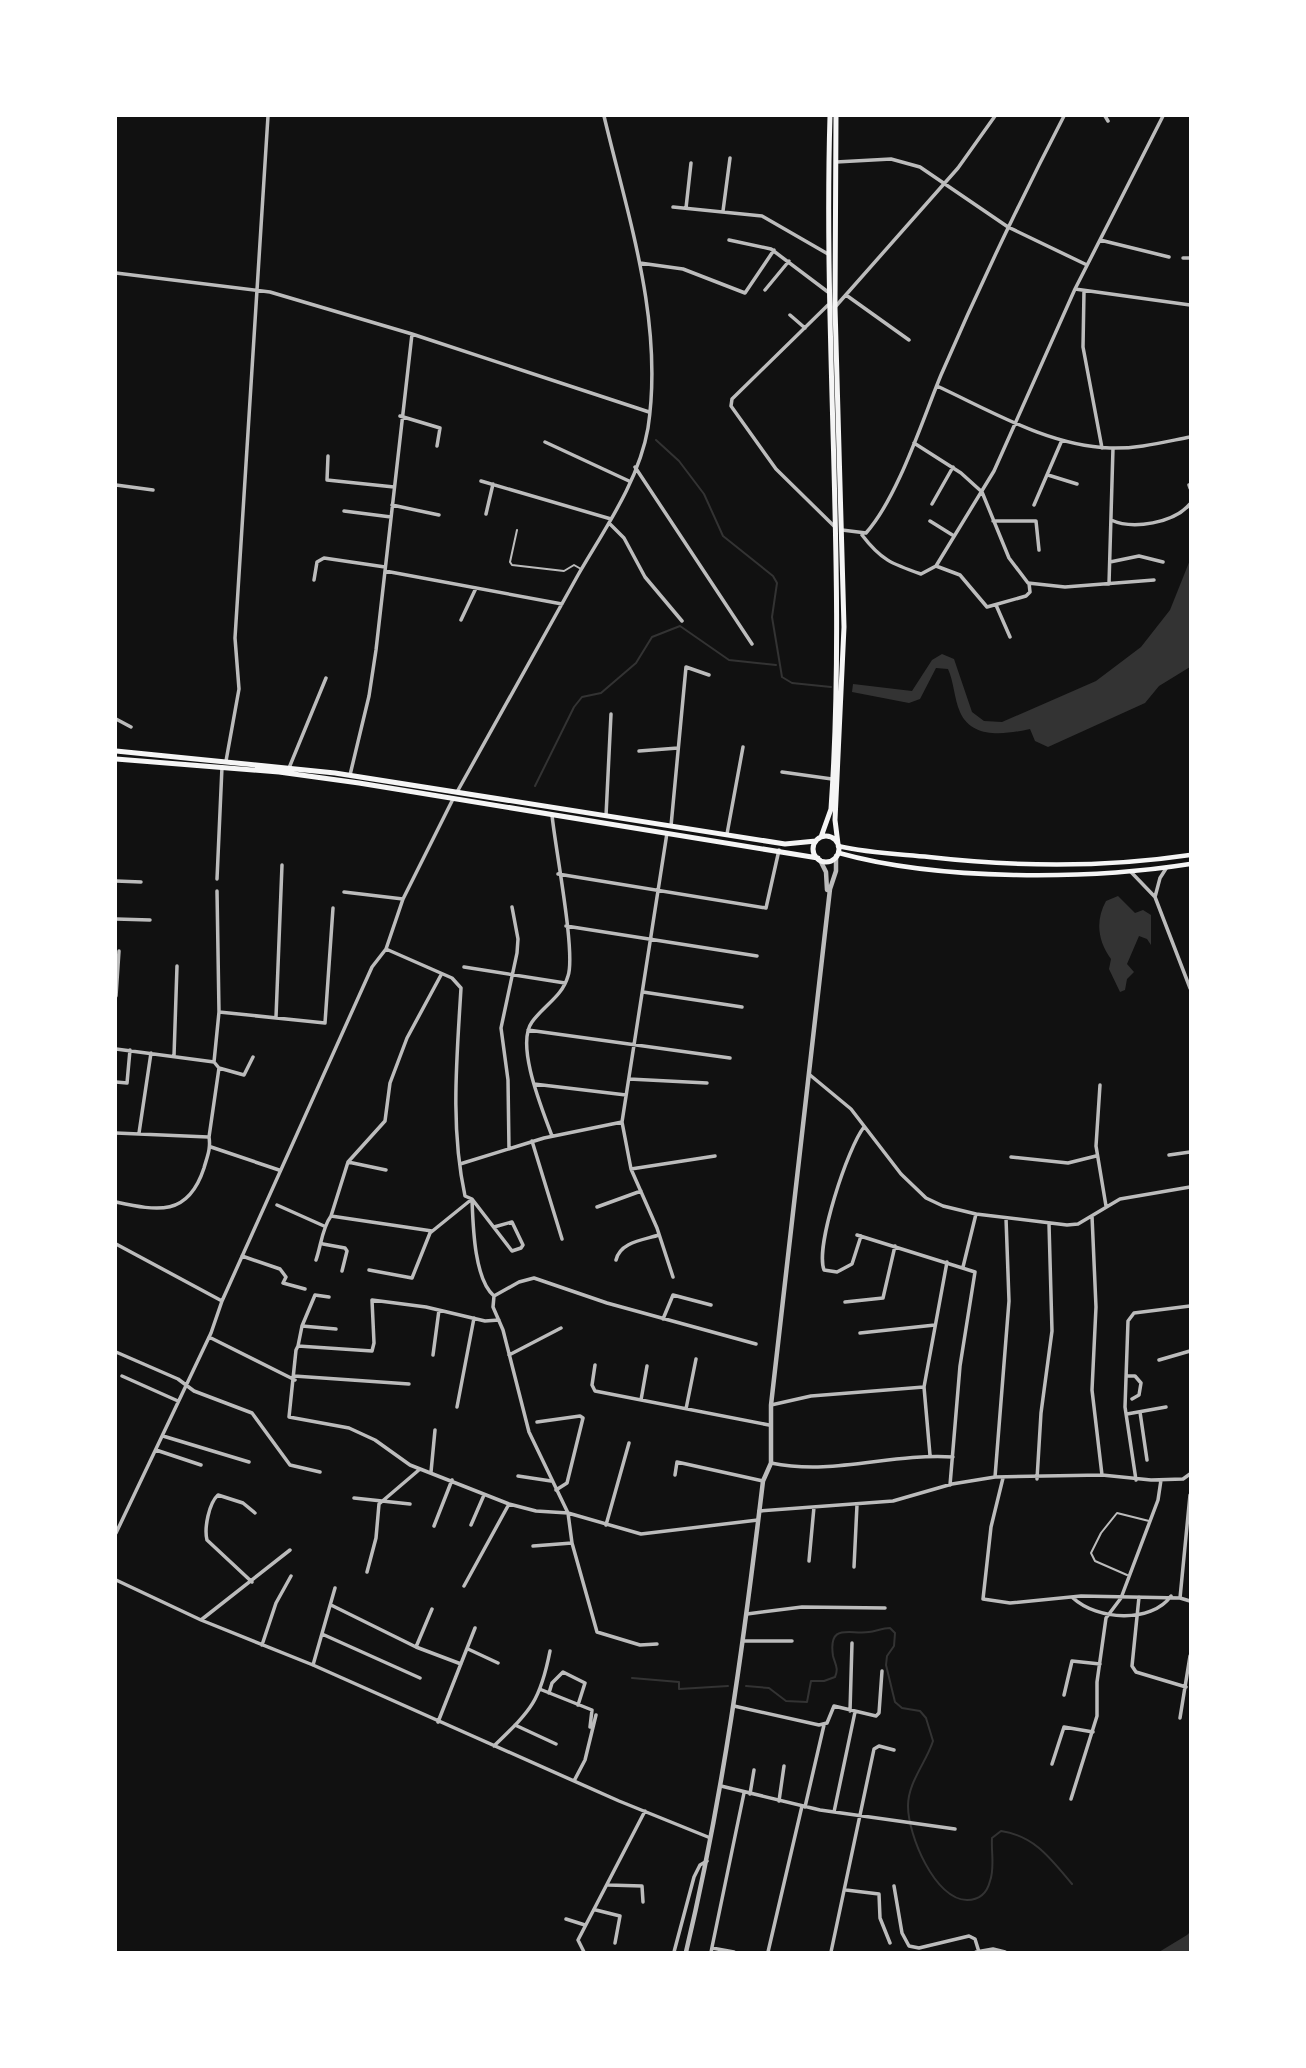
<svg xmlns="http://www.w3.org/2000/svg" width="1306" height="2068" font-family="Lato,sans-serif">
<rect width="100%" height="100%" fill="#111"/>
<!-- water -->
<path fill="#333" d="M 1190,560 L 1190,667 L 1159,686 L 1145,703 L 1048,747 L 1035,741 L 1030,729 C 1007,734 972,740 960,712 C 954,698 954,682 948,669 L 936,668 L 920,699 L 909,703 L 852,692 L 853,684 L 912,691 L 932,660 L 942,654 L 954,659 L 972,712 L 984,721 L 1002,722 L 1096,681 L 1141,647 L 1170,610 Z
M 1118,896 L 1135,913 L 1143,910 L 1151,915 L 1151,945 L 1147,939 L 1139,936 L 1127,964 L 1134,972 L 1127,979 L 1125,990 L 1120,992 L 1109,969 L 1111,959 C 1098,941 1095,921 1106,901 Z
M 1190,1932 L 1190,1952 L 1159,1952 L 1187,1935 Z"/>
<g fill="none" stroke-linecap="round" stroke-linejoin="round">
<!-- stream -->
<path stroke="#333" stroke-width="2" d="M 656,440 L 679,461 L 704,494 L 723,536 L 773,576 L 777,583 L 772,617 L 782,677 L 792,683 L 831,687
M 535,786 L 574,707 L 582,697 L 601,693 L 636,663 L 652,637 L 680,626 L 729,660 L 776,665
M 632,1678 L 679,1682 L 679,1689 L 728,1686
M 746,1686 L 769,1688 L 786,1701 L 807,1702 L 811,1681 L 824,1681 L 835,1677 C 839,1668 835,1664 833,1656 C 828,1622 850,1635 869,1632 C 876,1631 883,1628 890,1628 L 895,1633 L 894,1646 L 887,1656 L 886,1665 L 895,1702 L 902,1708 L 920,1711 L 926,1718 L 933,1741 C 926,1763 908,1782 908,1806 C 908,1835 935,1900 967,1900 C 980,1900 987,1893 990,1881 C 995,1868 991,1852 992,1838 L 1001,1831 C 1035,1836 1051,1859 1072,1884"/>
<!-- service -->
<path stroke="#bcbcbc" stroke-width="2" d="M 517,530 L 510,562 L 512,565 L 564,571 L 574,565 L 581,569
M 1127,1575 L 1095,1561 L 1091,1553 L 1101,1533 L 1117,1513 L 1149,1521"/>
<!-- minor -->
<path stroke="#bcbcbc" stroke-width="3.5" d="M 1105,116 L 1108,121
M 836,162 L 891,159 L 920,167 L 1008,227 L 1087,265
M 673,207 L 762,216 L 828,254
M 686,208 L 691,163
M 723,211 L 730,158
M 729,240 L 771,249 L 828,292
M 1100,240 L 1169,257
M 1183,258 L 1190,258
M 640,263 L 683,269 L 745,293 L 774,250
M 116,273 L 270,292 L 412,334 L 649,412
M 1075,289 L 1190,305
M 765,290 L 789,261
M 1084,291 L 1083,347 L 1102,448
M 846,295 L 909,340
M 828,305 L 732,399 L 731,406 L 776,469 L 835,527
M 836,306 L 958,168 L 995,116
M 790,315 L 805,328
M 937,386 C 991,411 1049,446 1110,448 C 1137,449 1164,442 1190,437
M 400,416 L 440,428 L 437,446
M 545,442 L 629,481
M 914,443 L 961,473 L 982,492 L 1009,558 L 1028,583 L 1065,587 L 1154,580
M 328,456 L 327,480 L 394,487
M 635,467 L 752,644
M 1048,475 L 1077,484
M 481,481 L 611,519
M 116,485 L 153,490
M 1189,485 L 1190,488
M 932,504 L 953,467
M 392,505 L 439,515
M 1034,505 L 1062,440
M 344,511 L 391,517
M 486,514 L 493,484
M 1111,520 C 1133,530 1174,523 1190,504
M 930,521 L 954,536
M 993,521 L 1036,521 L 1039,550
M 609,523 L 624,538 L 645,577 L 682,621
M 842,530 L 866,533 C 898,497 922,421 941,375 C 979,287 1020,201 1064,116
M 862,535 C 881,560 892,564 921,574 L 936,566 L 994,471 L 1075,289 L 1163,116
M 1110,562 L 1139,556 L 1163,562
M 936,566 L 960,575 L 987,607 L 1026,596 L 1030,592 L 1029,583
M 385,571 L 562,604
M 314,580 L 317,562 L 324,558 L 385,567
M 1109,584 L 1113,448
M 996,605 L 1010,637
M 461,620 L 476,588
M 116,719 L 131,727
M 639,751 L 678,748
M 226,761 L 239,689 L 235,638 L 268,116
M 289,768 L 326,678
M 782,772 L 832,779
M 350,775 L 369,696 L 376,650 L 412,334
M 457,792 C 497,720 538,648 578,575 C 604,530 639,481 648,428 C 664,322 628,217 604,116
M 552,815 C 555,847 576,953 568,976 C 562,997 544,1005 532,1022 C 515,1045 543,1111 552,1136
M 606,816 L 611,714
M 671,826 L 686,667 L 709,675
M 667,833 L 622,1122 L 631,1169 L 657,1228 L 673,1277
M 727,834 L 743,747
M 1131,872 L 1155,897 L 1190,988
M 558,874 L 766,908 L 779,850
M 217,879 L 222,767
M 116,881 L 141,882
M 344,892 L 403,899
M 1155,897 L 1160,878 L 1167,867
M 116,919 L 150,920
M 566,926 L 757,956
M 386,949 L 452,978 L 461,988 C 457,1057 450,1127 465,1196 L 472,1199 C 473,1225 474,1279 494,1296
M 464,967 L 565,983
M 643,992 L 742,1007
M 116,996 L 119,951
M 219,1012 L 325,1023 L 333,908
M 276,1017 L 282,865
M 528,1030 L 730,1058
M 116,1049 L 214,1062
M 174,1056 L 177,966
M 219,1068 L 244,1075 L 253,1057
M 810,1075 L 851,1109 L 901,1174 L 926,1198 L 943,1206 L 976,1214 L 1067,1225 L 1078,1224 L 1120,1199 L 1190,1187
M 629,1079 L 707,1083
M 116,1082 L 127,1083 L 130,1050
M 534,1084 L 626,1095
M 1100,1085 L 1096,1146 L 1106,1206
M 116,1133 L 208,1137
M 139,1133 L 151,1053
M 532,1141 L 562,1239
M 211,1147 L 279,1170
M 509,1149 L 508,1080 L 501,1028 L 517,953 L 518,939 L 512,907
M 1169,1155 L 1190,1152
M 1011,1157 L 1068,1163 L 1096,1156
M 348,1162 L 386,1170
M 460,1164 L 544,1138 L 622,1122
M 631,1169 L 715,1156
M 116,1202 C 158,1211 188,1217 204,1168 C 207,1157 211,1149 209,1137 L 219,1068 L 214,1062 L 219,1012 L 217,891
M 277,1205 L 324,1226
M 597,1207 L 641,1191
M 331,1216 L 432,1231
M 1092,1216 L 1096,1307 L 1092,1390 L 1102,1475
M 857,1235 L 975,1272 L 960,1366 L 950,1485
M 861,1236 L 852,1264 L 837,1272 L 824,1270 C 815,1246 848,1147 864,1127
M 116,1244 L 222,1301
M 323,1244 L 345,1248 L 347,1251 L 342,1271
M 242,1256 L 280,1269 L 286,1277 L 283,1283 L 305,1289
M 316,1260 C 321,1246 322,1228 331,1216 L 348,1162 L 385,1121 L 390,1083 L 407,1038 L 441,975
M 616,1260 C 620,1242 643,1240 659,1235
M 963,1267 L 976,1214
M 369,1270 L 412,1278 L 430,1233 L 472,1199 L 512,1251 L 521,1248 L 523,1245 L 512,1222 L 494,1227
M 494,1296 L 493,1307 L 503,1330 L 529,1432 L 568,1513 L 572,1543 L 597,1632 L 640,1645 L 657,1644
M 494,1296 L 519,1282 L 534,1278 L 607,1303 L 756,1344
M 845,1302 L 883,1298 L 895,1246
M 663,1319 L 673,1295 L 711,1305
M 499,1320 L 485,1321 L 426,1307 L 372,1300 L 374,1343 L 372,1351 L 298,1346 L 296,1350 L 289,1417 L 349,1428 L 375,1440 L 410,1465 L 509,1504 L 536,1511 L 568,1513 L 641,1534 L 758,1520
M 302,1326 L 336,1329
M 860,1333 L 935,1325
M 209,1337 L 295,1380
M 298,1346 L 302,1326 L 315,1295 L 329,1297
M 116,1352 L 178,1379 L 194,1391 L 252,1413 L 290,1465 L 320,1472
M 433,1355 L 439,1310
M 509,1355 L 561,1328
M 1159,1360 L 1190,1351
M 595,1365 L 592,1385 L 595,1391 L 769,1425
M 122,1376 L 178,1401
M 294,1376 L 409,1384
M 1126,1376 L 1135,1376 L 1141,1383 L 1139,1395 L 1132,1399
M 641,1400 L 647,1366
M 771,1405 L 811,1396 L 924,1387
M 457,1407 L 474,1318
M 686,1409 L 696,1359
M 1140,1412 L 1147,1460
M 1127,1414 L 1166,1407
M 537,1422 L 580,1416 L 583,1418 L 567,1483 L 556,1490
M 163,1436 L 249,1462
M 156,1450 L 201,1465
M 930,1455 L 924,1387 L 947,1262
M 771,1463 C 834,1476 889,1453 953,1457
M 431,1472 L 435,1430
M 675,1475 L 677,1462 L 763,1481
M 518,1476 L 551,1481
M 995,1477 L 1009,1301 L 1006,1218
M 1003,1478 L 991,1527 L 983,1599 L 1010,1603 L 1081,1596 L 1180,1598
M 1037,1479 L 1041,1413 L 1052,1331 L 1049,1224
M 1136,1480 L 1125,1407 L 1128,1321 L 1134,1313 L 1190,1306
M 1190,1495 L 1180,1598 L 1190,1601
M 354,1498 L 410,1504
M 759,1511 L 893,1501 L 952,1484 L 995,1477 L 1102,1475 L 1151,1480 L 1183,1479 L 1190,1474
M 471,1525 L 484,1495
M 606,1525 L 629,1443
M 434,1526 L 452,1480
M 116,1533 L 211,1333 L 222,1301 L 372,967 L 386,949 L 403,899 L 453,799
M 533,1546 L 572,1543
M 809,1561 L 814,1507
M 854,1567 L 857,1505
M 367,1572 L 376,1538 L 379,1504 L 420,1469
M 116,1580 L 201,1620 L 313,1665 L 619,1801 L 708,1837
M 252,1582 L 207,1540 C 204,1528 209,1503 218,1495 L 243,1503 L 255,1513
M 464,1586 L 509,1504
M 1139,1597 L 1132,1666 L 1136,1672 L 1186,1687
M 1073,1598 C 1097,1620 1151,1624 1171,1596
M 331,1605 L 416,1647 L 461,1664
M 747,1614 L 802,1607 L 885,1608
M 201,1620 L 290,1550
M 322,1634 L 420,1678
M 744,1641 L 792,1641
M 262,1645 L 276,1603 L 291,1576
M 416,1647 L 432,1609
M 468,1649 L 498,1663
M 313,1665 L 335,1588
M 542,1690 L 592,1710 L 590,1727
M 549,1693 L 552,1683 L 563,1672 L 585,1683 L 578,1705
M 1064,1695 L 1072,1661 L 1100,1664
M 734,1706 L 819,1725 L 827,1723 L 834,1706 L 876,1716 L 879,1713 L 882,1671
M 850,1711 L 852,1643
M 1180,1718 L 1190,1656
M 438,1722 L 475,1628
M 515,1725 L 556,1744
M 494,1746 C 531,1710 540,1702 550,1651
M 1052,1764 L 1064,1727 L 1093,1732
M 574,1781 L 585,1760 L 596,1715
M 721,1786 L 820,1810 L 955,1829
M 750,1794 L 754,1770
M 1071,1799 L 1097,1716 L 1097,1682 L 1106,1618 L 1121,1598 L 1158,1500 L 1161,1480
M 779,1801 L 784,1766
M 805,1807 L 824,1725
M 834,1812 L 855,1712
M 608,1885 L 642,1886 L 643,1902
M 894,1886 L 902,1933 L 909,1946 L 919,1948 L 969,1936 L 975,1939 L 979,1952
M 846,1890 L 879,1894 L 880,1918 L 890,1943
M 596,1910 L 620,1916 L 615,1943
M 566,1919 L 585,1925
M 712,1948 L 734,1952
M 584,1952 L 578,1940 L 645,1811
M 674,1952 L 694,1877 L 700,1865 L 707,1861
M 711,1952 L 744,1793
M 768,1952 L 802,1806
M 831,1952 L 874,1749 L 879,1746 L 894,1750
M 976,1952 L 993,1949 L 1005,1952"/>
<!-- tertiary -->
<path stroke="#bcbcbc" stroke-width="4.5" d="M 820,860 L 826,872 L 827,890
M 686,1952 C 723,1797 744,1640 763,1481 L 771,1463 L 771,1405 L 830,889 L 836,871 L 836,856"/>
<!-- secondary -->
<path stroke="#f5f5f5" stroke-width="4.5" d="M 838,846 C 868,853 899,854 929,857 C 1017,867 1103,868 1190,855
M 839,853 C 939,881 1088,880 1190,864"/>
<!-- primary -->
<path stroke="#f5f5f5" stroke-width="5" d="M 836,116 L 835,307 L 844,627 L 835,820 L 838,844
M 116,751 L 335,773 L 785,844 L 816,841
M 116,759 L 279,772 L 359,783 L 818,858
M813 849a13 13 0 1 1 26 0a13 13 0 1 1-26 0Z
M 821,837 L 831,809 C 847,578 823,347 830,116"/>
</g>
<!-- border -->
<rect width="1306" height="2068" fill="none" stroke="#ffffff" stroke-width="234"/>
</svg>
